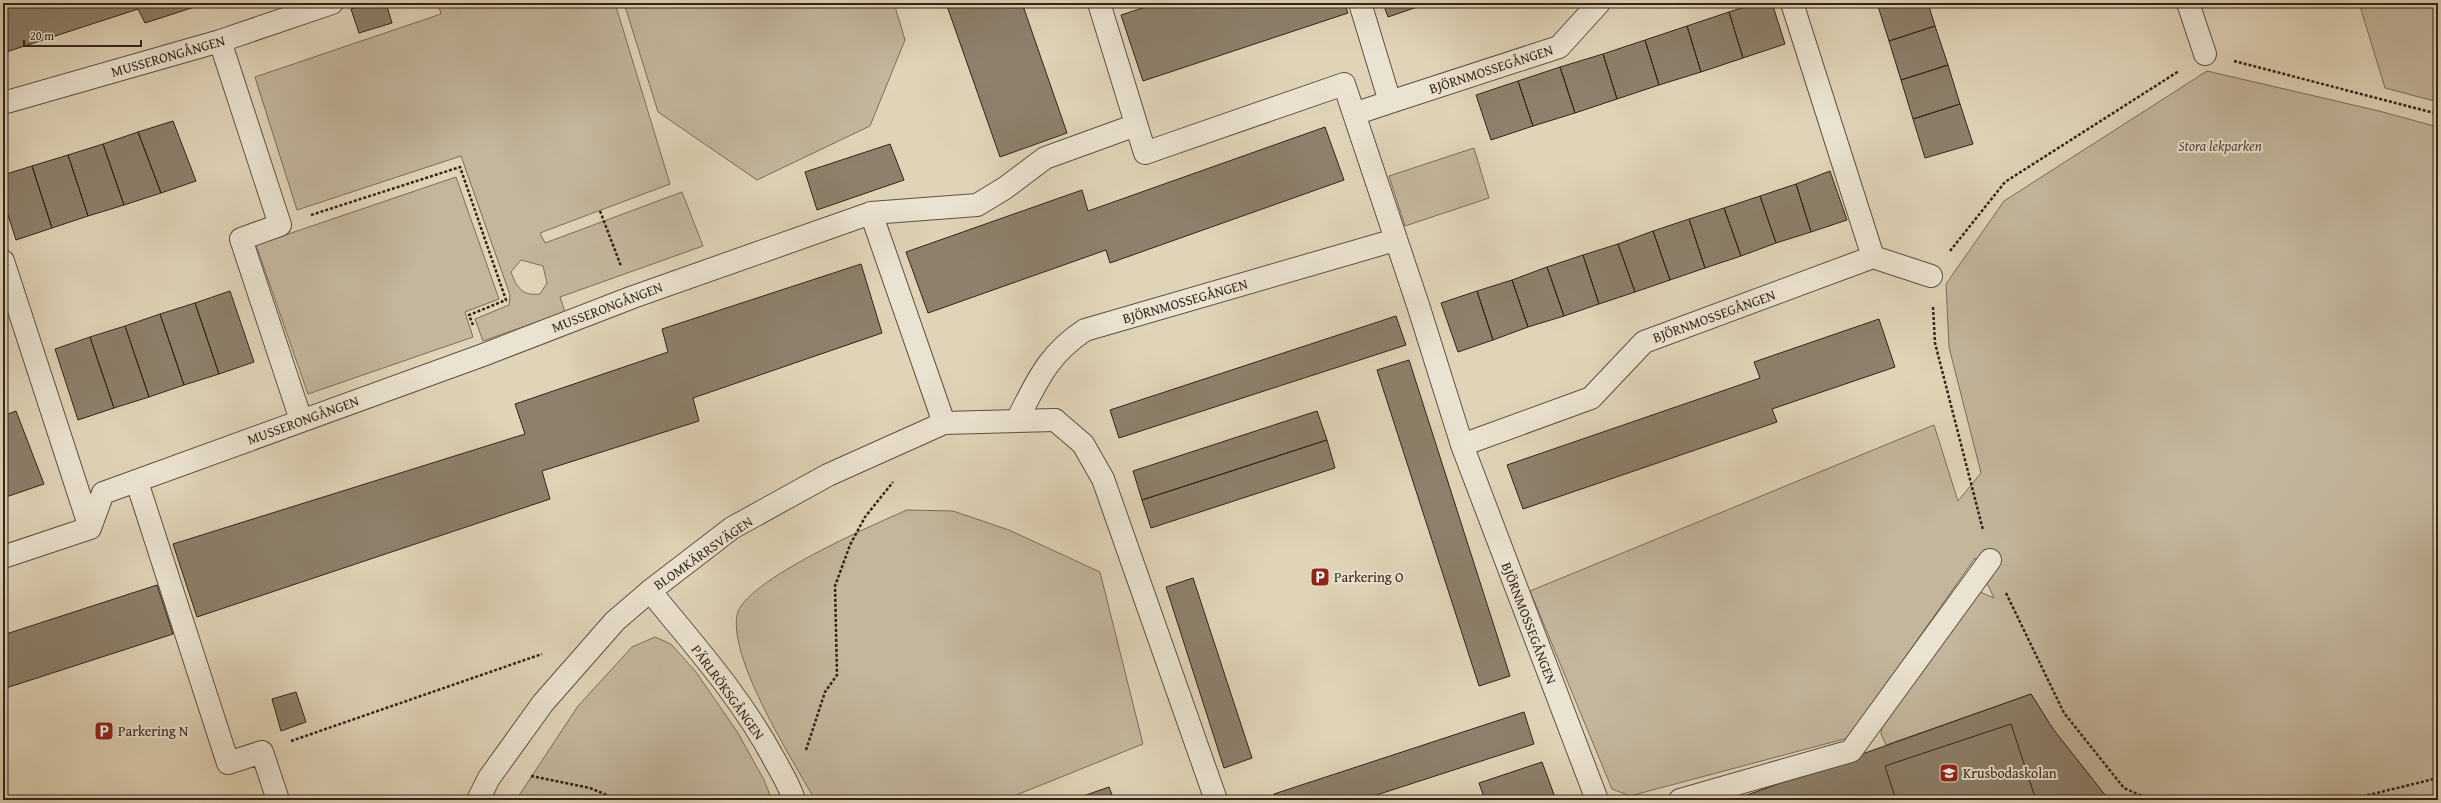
<svg xmlns="http://www.w3.org/2000/svg" width="2441" height="803" font-family="'Gentium Book Plus',serif">
<rect width="100%" height="100%" fill="#e0d4b8"/>
<filter id="stains"><feTurbulence type="fractalNoise" baseFrequency=".005" numOctaves="4"/><feColorMatrix values="0 0 0 0 .2 0 0 0 0 .09 0 0 0 0 .02 0 0 0 .5 -.17"/></filter>
<radialGradient id="worn" r=".72"><stop offset=".6" stop-color="#630" stop-opacity="0"/><stop offset="1" stop-color="#630" stop-opacity=".3"/></radialGradient>
<!-- green -->
<path fill="#c3b69d" stroke="#7b6d5b" fill-rule="evenodd" d="M 438,3 L 615,3 L 670,184 L 540,233 L 545,243 L 682,192 L 703,246 L 560,297 L 565,312 L 483,341 L 475,319 L 509,305 L 510,295 L 461,156 L 297,210 L 255,77 L 441,14 ZM 521,260 L 543,266 L 547,283 L 540,294 C 522,296 517,288 511,272 Z
M 624,3 L 894,3 L 905,40 L 870,126 L 757,180 L 658,112 Z
M 2359,3 L 2438,3 L 2438,102 L 2385,88 Z
M 2207,71 L 2379,111 L 2438,127 L 2438,795 L 2418,800 L 2109,800 L 2053,729 L 2031,694 L 1886,745 L 1881,734 L 1882,721 L 1980,592 L 1994,598 L 1975,558 L 1848,738 L 1630,796 L 1612,789 L 1530,591 L 1934,425 L 1958,501 L 1981,473 L 1949,347 L 1946,284 L 2004,201 Z
M 1474,148 L 1489,198 L 1405,226 L 1389,176 Z
M 456,177 L 499,299 L 465,312 L 473,337 L 308,394 L 256,245 Z
M 907,510 L 953,511 L 1009,530 L 1100,572 L 1143,744 L 1004,800 L 815,800 C 792,759 729,660 737,615 C 743,581 875,524 907,510 Z
M 655,637 L 671,644 L 696,672 L 738,733 L 764,780 L 772,800 L 516,800 L 578,706 L 632,647 Z"/>
<!-- building -->
<path fill="#8d806c" stroke="#332419" d="M 3,3 L 207,3 L 145,23 L 138,9 L 3,53 Z
M 372,3 L 386,3 L 392,23 L 359,33 L 351,9 Z
M 946,3 L 1022,3 L 1067,133 L 1000,157 Z
M 1158,3 L 1344,3 L 1348,13 L 1143,81 L 1121,15 Z
M 1383,3 L 1422,3 L 1423,5 L 1388,17 Z
M 1757,3 L 1772,3 L 1785,44 L 1743,58 L 1729,12 Z
M 1877,3 L 1928,3 L 1935,26 L 1889,41 Z
M 1729,12 L 1743,58 L 1701,72 L 1687,26 Z
M 1687,26 L 1701,72 L 1659,85 L 1645,40 Z
M 1935,26 L 1948,65 L 1901,80 L 1889,41 Z
M 1645,40 L 1659,85 L 1617,99 L 1603,54 Z
M 1603,54 L 1617,99 L 1575,113 L 1560,67 Z
M 1948,65 L 1960,104 L 1913,119 L 1901,80 Z
M 1560,67 L 1575,113 L 1533,126 L 1518,81 Z
M 1518,81 L 1533,126 L 1491,140 L 1476,95 Z
M 1960,104 L 1973,144 L 1925,158 L 1913,119 Z
M 173,121 L 196,181 L 161,193 L 138,132 Z
M 1325,127 L 1344,180 L 1110,263 L 1106,250 L 928,313 L 906,252 L 1082,190 L 1088,211 Z
M 138,132 L 161,193 L 124,205 L 103,144 Z
M 103,144 L 124,205 L 88,216 L 68,155 Z
M 890,144 L 904,180 L 817,210 L 805,172 Z
M 68,155 L 88,216 L 52,228 L 32,166 Z
M 32,166 L 52,228 L 16,240 L 3,199 L 3,175 Z
M 1830,171 L 1847,220 L 1811,232 L 1796,184 Z
M 1796,184 L 1811,232 L 1776,243 L 1760,196 Z
M 1760,196 L 1776,243 L 1741,256 L 1724,208 Z
M 1724,208 L 1741,256 L 1705,268 L 1689,219 Z
M 1689,219 L 1705,268 L 1670,280 L 1653,231 Z
M 1653,231 L 1670,280 L 1635,292 L 1618,244 Z
M 1618,244 L 1635,292 L 1599,304 L 1583,255 Z
M 1583,255 L 1599,304 L 1564,316 L 1547,267 Z
M 861,264 L 882,333 L 693,398 L 699,421 L 542,471 L 550,499 L 197,617 L 173,544 L 525,434 L 515,404 L 668,352 L 662,329 Z
M 1547,267 L 1564,316 L 1528,327 L 1512,280 Z
M 1512,280 L 1528,327 L 1493,340 L 1477,291 Z
M 230,291 L 254,362 L 219,374 L 195,303 Z
M 1477,291 L 1493,340 L 1458,352 L 1441,303 Z
M 195,303 L 219,374 L 184,385 L 160,314 Z
M 160,314 L 184,385 L 149,397 L 125,326 Z
M 1396,316 L 1406,345 L 1119,438 L 1110,410 Z
M 1879,319 L 1895,367 L 1772,409 L 1777,422 L 1523,509 L 1507,465 L 1760,378 L 1754,362 Z
M 125,326 L 149,397 L 114,408 L 90,337 Z
M 90,337 L 114,408 L 78,420 L 55,349 Z
M 1409,360 L 1510,676 L 1479,686 L 1377,370 Z
M 16,411 L 44,484 L 3,498 L 3,416 Z
M 1317,411 L 1327,440 L 1142,500 L 1133,471 Z
M 1327,440 L 1335,468 L 1151,528 L 1142,500 Z
M 1193,578 L 1252,758 L 1224,768 L 1166,587 Z
M 157,585 L 173,634 L 3,689 L 3,635 Z
M 296,692 L 306,722 L 281,731 L 272,699 Z
M 2031,694 L 2053,729 L 2109,800 L 1733,800 Z
M 1524,712 L 1534,744 L 1361,800 L 1276,800 L 1274,794 Z
M 2011,724 L 2036,800 L 1896,800 L 1885,766 Z
M 1542,762 L 1556,800 L 1485,800 L 1479,783 Z
M 1109,787 L 1114,800 L 1088,800 L 1086,795 Z"/>
<g fill="none" stroke-linecap="round" stroke-linejoin="round">
<!-- lane casing -->
<g stroke="#5e5041" stroke-width="24">
<path id="lane" d="M 1099,3 L 1145,153 L 1344,84 L 1418,305 L 1462,445 L 1597,800
M 1360,3 L 1390,102 L 1559,47 L 1599,3
M 1792,3 L 1873,257 L 1931,276
M 2188,3 L 2205,54
M 220,41 L 280,225 L 241,239 L 301,420
M 3,103 L 220,41 L 332,3
M 1354,114 L 1390,102
M 871,213 L 977,205 L 1005,188 L 1045,158 L 1136,125
M 3,261 L 90,528
M 1017,420 C 1037,382 1047,355 1085,330 L 1395,240
M 1055,420 L 1083,444 L 1103,479 L 1216,800
M 1462,445 L 1591,398 L 1644,342 L 1873,257
M 137,482 L 228,763 L 262,752 L 278,800
M 90,528 L 103,493 L 483,355 L 633,297 L 871,213 L 944,423
M 3,557 L 90,528
M 650,591 C 694,645 741,697 774,759 C 781,772 790,786 794,800
M 1680,800 L 1851,751 L 1990,560"/>
</g>
<!-- street casing -->
<g stroke="#5e5041" stroke-width="24">
<path id="street" d="M 478,800 L 489,778 L 543,703 L 615,621 L 650,591 L 732,528 L 828,475 L 944,423 L 1055,420"/>
</g>
<!-- path -->
<path stroke="#332419" stroke-width="2.5" stroke-dasharray="3 2" stroke-linecap="butt" d="M 2234,61 L 2438,114
M 600,211 L 621,266
M 311,215 L 460,167 L 506,300 L 469,315 L 473,325
M 1950,251 L 2005,182 L 2179,71
M 1933,307 L 1935,343 L 1983,530
M 2006,593 L 2064,713 L 2124,788 L 2151,800
M 291,741 L 542,654
M 806,750 L 825,692 L 837,675 L 835,586 L 850,545 L 865,517 L 893,482
M 531,776 L 590,788 L 619,800
M 2348,800 L 2438,778"/>
<!-- lane -->
<use href="#lane" stroke="#ebe3d1" stroke-width="22"/>
<!-- street -->
<use href="#street" stroke="#ebe3d1" stroke-width="22"/>
</g>
<!-- icons -->
<defs>
<g id="parking-square" transform="scale(1)"><rect x="-9" y="-9" width="18" height="18" rx="4" fill="#8f2418" stroke="#ebe3d1"/><path d="M-3.5-5.5H1a3.5 3.5 0 0 1 0 7H-1V5.5H-3.5ZM-1-3.4V-.6H.8a1.4 1.4 0 0 0 0-2.8Z" fill="#fff"/></g>
<g id="school-square" transform="scale(1)"><rect x="-9" y="-9" width="18" height="18" rx="4" fill="#8f2418" stroke="#ebe3d1"/><path d="M0-5L7-2L0 1L-7-2ZM-4 1L0 2.5L4 1V4Q0 6-4 4Z" fill="#fff"/></g>
</defs>
<g fill-rule="evenodd">
<use href="#parking-square" x="1320" y="577"/>
<use href="#parking-square" x="104" y="731"/>
<use href="#school-square" x="1949" y="773"/>
</g>
<g text-anchor="middle" dominant-baseline="central" stroke-width="4" stroke-linejoin="round" paint-order="stroke">
<!-- street labels -->
<g font-size="14" fill="#332419" stroke="#ebe3d1">
<text transform="translate(168 56) rotate(-16)">MUSSERONGÅNGEN</text>
<text transform="translate(1491 69) rotate(-18)">BJÖRNMOSSEGÅNGEN</text>
<text transform="translate(1185 301) rotate(-16)">BJÖRNMOSSEGÅNGEN</text>
<text transform="translate(607 307) rotate(-21)">MUSSERONGÅNGEN</text>
<text transform="translate(1714 316) rotate(-20)">BJÖRNMOSSEGÅNGEN</text>
<text transform="translate(303 420) rotate(-20)">MUSSERONGÅNGEN</text>
<text transform="translate(703 553) rotate(-35)">BLOMKÄRRSVÄGEN</text>
<text transform="translate(1529 623) rotate(69)">BJÖRNMOSSEGÅNGEN</text>
<text transform="translate(728 692) rotate(54)">PÄRLRÖKSGÅNGEN</text>
</g>
<!-- park labels -->
<g font-size="14" font-style="italic" fill="#57483a" stroke="#ebe3d1">
<text x="2220" y="146">Stora lekparken</text>
</g>
<!-- poi labels -->
<g font-size="14" fill="#332419" stroke="#ebe3d1" text-anchor="start">
<text x="1334" y="577">Parkering O</text>
<text x="118" y="731">Parkering N</text>
<text x="1963" y="773">Krusbodaskolan</text>
</g>
</g>
<!-- margin -->
<rect width="2441" height="803" fill="none" stroke="#e0d4b8" stroke-width="16"/>
<rect x="4" y="4" width="2433" height="795" fill="none" stroke="#332419" stroke-width="2"/>
<rect x="8" y="8" width="2425" height="787" fill="none" stroke="#332419"/>
<!-- scale -->
<path d="M24 40v6h117v-6" fill="none" stroke="#332419" stroke-width="2"/>
<text x="30" y="40" font-size="12" fill="#332419" stroke="#ebe3d1" stroke-width="3" paint-order="stroke">20 m</text>
<rect width="100%" height="100%" filter="url(#stains)"/>
<rect width="100%" height="100%" fill="url(#worn)"/>
</svg>
